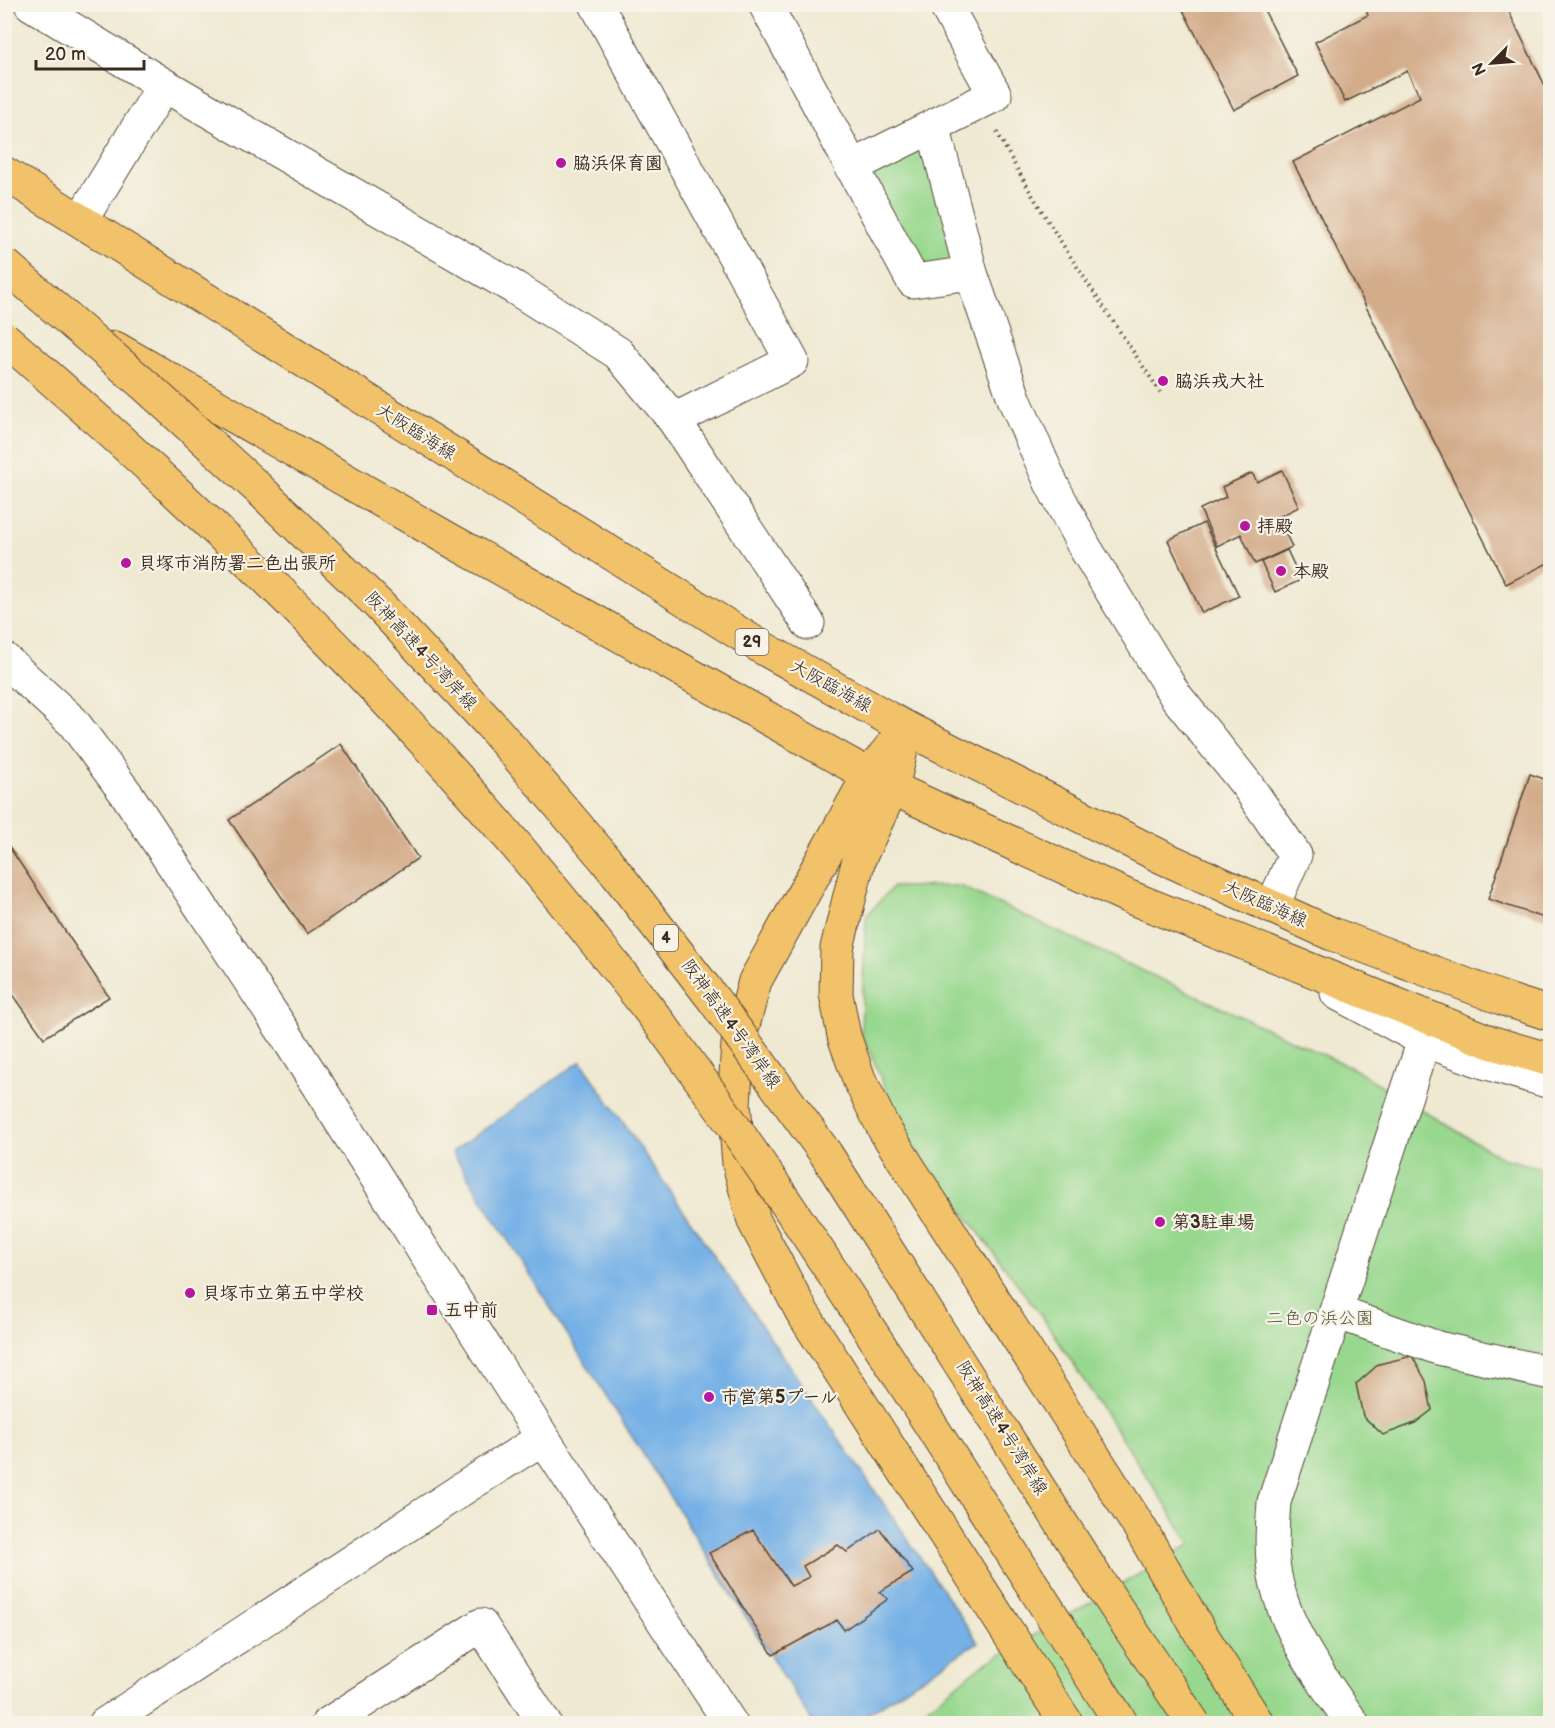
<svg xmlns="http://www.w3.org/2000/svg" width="1555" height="1728" font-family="'Balsamiq Sans','Klee One',sans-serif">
<rect width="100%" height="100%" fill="#f7f3e8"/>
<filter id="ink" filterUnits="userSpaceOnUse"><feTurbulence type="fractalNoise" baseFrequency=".0167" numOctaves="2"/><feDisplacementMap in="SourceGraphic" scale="12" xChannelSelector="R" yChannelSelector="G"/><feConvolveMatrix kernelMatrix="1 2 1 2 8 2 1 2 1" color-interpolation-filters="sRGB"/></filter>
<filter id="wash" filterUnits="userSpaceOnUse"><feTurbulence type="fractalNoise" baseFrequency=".008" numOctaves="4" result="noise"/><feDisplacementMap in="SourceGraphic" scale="24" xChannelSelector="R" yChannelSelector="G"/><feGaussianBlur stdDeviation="1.35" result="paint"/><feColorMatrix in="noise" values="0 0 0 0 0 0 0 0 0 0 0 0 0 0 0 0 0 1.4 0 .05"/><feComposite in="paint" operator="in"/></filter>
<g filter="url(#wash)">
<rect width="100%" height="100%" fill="#efe9d2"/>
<!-- green -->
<path fill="#98d88e" stroke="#6a8156" stroke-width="1.5" d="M 928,134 L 964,267 L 916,273 L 858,170 Z
M 960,886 L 1354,1069 L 1502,1158 L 1550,1170 L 1550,1723 L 907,1723 L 983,1665 L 1191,1544 L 1043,1318 L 904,1133 L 861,1031 L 866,916 L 893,887 Z"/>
<!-- water -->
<path fill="#74b0e6" stroke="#586d82" stroke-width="1.5" d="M 581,1061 L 978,1642 L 853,1723 L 813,1723 L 452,1152 Z"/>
<g id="blocks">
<!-- building -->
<path fill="#d3ac8a" d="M 1180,4 L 1261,4 L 1298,76 L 1234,110 Z
M 1363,4 L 1505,4 L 1550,96 L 1550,562 L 1506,584 L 1293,162 L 1420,97 L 1407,71 L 1345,102 L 1315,42 L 1368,15 Z
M 1282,470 L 1299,507 L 1278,517 L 1292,547 L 1255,564 L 1241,534 L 1217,546 L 1200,509 L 1226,497 L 1222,487 L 1252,473 L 1257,482 Z
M 1204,523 L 1239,596 L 1202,613 L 1168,540 Z
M 1287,550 L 1301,580 L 1275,592 L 1261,562 Z
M 341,744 L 418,858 L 307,934 L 229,820 Z
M 1530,774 L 1550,781 L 1550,920 L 1488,899 Z
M 4,839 L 109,997 L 44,1038 L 4,982 Z
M 1412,1356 L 1426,1381 L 1432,1410 L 1415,1423 L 1383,1435 L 1363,1416 L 1356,1384 L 1379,1364 Z
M 880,1529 L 913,1572 L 879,1592 L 888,1599 L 844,1630 L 837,1620 L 773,1655 L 709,1553 L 753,1530 L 791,1586 L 809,1577 L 803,1566 L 838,1545 L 847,1552 Z"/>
</g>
</g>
<g filter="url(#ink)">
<use href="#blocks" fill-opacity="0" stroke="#564739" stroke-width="1.5"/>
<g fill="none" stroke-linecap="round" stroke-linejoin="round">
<!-- minor casing -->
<g stroke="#564739" stroke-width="35">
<path id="minor" d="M 31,4 L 164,85 L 515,288 L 618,353 L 674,420 L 808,623
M 596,4 L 792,361 L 674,420
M 765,4 L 913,281 L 971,273 L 1015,401 L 1051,483 L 1084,546 L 1175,695 L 1247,785 L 1295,855 L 1272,907
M 933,126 L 971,273
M 851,167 L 995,95 L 945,4
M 81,220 L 164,85
M 4,659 L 73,722 L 128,796 L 285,1034 L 543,1438 L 731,1724
M 1337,993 L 1424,1040 L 1484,1062 L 1550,1082
M 1336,1312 L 1438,1348 L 1550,1373
M 105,1724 L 470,1484 L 543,1438
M 328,1724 L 481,1625 L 545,1724
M 1353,1724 C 1323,1681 1289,1636 1277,1585 C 1270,1558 1272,1529 1274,1502 L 1424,1040"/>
</g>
<!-- major casing -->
<g stroke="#564739" stroke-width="35">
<path id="major" d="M 4,173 L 761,647 L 906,728 L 1162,857 L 1332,934 L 1504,999 L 1550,1014
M 115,348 L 443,536 L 892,788 L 1127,896 L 1490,1042 L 1550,1060"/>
</g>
<!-- highway casing -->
<g stroke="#564739" stroke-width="35">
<path id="highway" d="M 906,728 L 869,775 L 755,981 L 738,1044 L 734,1103 L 739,1164 L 754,1221 L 802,1312 L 1067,1724
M 904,738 L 892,788 L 859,859 L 837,948 L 836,994 L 844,1036 L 859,1079 L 884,1129 L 1140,1528 L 1200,1632 L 1258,1724"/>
</g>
<!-- path -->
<path stroke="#564739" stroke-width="4" stroke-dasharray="1.5 4.5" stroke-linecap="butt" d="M 997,132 C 1045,224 1105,308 1162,395"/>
<!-- minor -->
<use href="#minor" stroke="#fff" stroke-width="33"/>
<!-- major -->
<use href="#major" stroke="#f2c26a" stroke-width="33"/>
<!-- highway -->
<use href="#highway" stroke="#f2c26a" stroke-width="33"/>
<!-- highway-bridge casing -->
<g stroke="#564739" stroke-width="35" stroke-linecap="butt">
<path id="highway-bridge" d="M 4,264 L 147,387 L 259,489 L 378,604 L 490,724 L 606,860 L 714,1000 L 826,1154 L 1093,1573 L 1194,1724
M 4,338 C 222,525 428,728 606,955 C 628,983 651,1011 672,1040 C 833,1260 972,1495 1122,1724"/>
</g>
<!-- highway-bridge -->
<use href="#highway-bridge" stroke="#f2c26a" stroke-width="33"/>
</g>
</g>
<!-- markers -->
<g fill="#b5179e" stroke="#f7f3e8" stroke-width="2">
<circle cx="561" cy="163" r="6"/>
<circle cx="1163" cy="381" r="6"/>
<circle cx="1245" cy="526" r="6"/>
<circle cx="126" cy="563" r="6"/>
<circle cx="1281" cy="571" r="6"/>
<circle cx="1160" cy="1222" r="6"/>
<circle cx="190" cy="1293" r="6"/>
<rect x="426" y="1304" width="12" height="12" rx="3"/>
<circle cx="709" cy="1397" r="6"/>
</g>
<g text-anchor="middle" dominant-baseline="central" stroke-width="4.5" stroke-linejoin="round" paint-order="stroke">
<!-- shield labels -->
<g fill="#f7f3e8" stroke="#73665b" stroke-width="1.5">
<rect x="735.5" y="629" width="33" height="26" rx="4.5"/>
<rect x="654" y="925" width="24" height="26" rx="4.5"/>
</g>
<g font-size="16" font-weight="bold" fill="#3b2a1e">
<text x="752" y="642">29</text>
<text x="666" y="938">4</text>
</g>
<!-- poi labels -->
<g font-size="18" font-weight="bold" fill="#3b2a1e" stroke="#f7f3e8" text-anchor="start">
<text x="573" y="163">脇浜保育園</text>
<text x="1175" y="381">脇浜戎大社</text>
<text x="1257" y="526">拝殿</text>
<text x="138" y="563">貝塚市消防署二色出張所</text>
<text x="1293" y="571">本殿</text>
<text x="1172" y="1222">第3駐車場</text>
<text x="202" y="1293">貝塚市立第五中学校</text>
<text x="444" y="1310">五中前</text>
<text x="721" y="1397">市営第5プール</text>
</g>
<!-- street labels -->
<g font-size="18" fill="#3b2a1e" stroke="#f7f3e8">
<text transform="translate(416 432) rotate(32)">大阪臨海線</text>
<text transform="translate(421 651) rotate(47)">阪神高速4号湾岸線</text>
<text transform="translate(831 686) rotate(29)">大阪臨海線</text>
<text transform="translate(1265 904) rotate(24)">大阪臨海線</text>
<text transform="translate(731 1024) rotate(54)">阪神高速4号湾岸線</text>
<text transform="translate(1002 1428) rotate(58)">阪神高速4号湾岸線</text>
</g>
<!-- park labels -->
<g font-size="18" fill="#52563a" stroke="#f7f3e8">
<text x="1320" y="1318">二色の浜公園</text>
</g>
</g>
<!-- margin -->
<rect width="1555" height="1728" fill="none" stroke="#f7f3e8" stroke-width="24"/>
<!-- north arrow -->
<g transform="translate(1492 63) rotate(245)" stroke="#f7f3e8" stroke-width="4.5" paint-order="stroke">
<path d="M0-4.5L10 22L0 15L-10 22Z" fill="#3b2a1e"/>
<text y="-9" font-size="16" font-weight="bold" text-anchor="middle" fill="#3b2a1e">N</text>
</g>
<!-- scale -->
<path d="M36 60v9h108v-9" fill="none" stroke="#3b2a1e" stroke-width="3"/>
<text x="45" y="60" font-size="18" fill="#3b2a1e" stroke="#f7f3e8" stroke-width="4.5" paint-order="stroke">20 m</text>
</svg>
